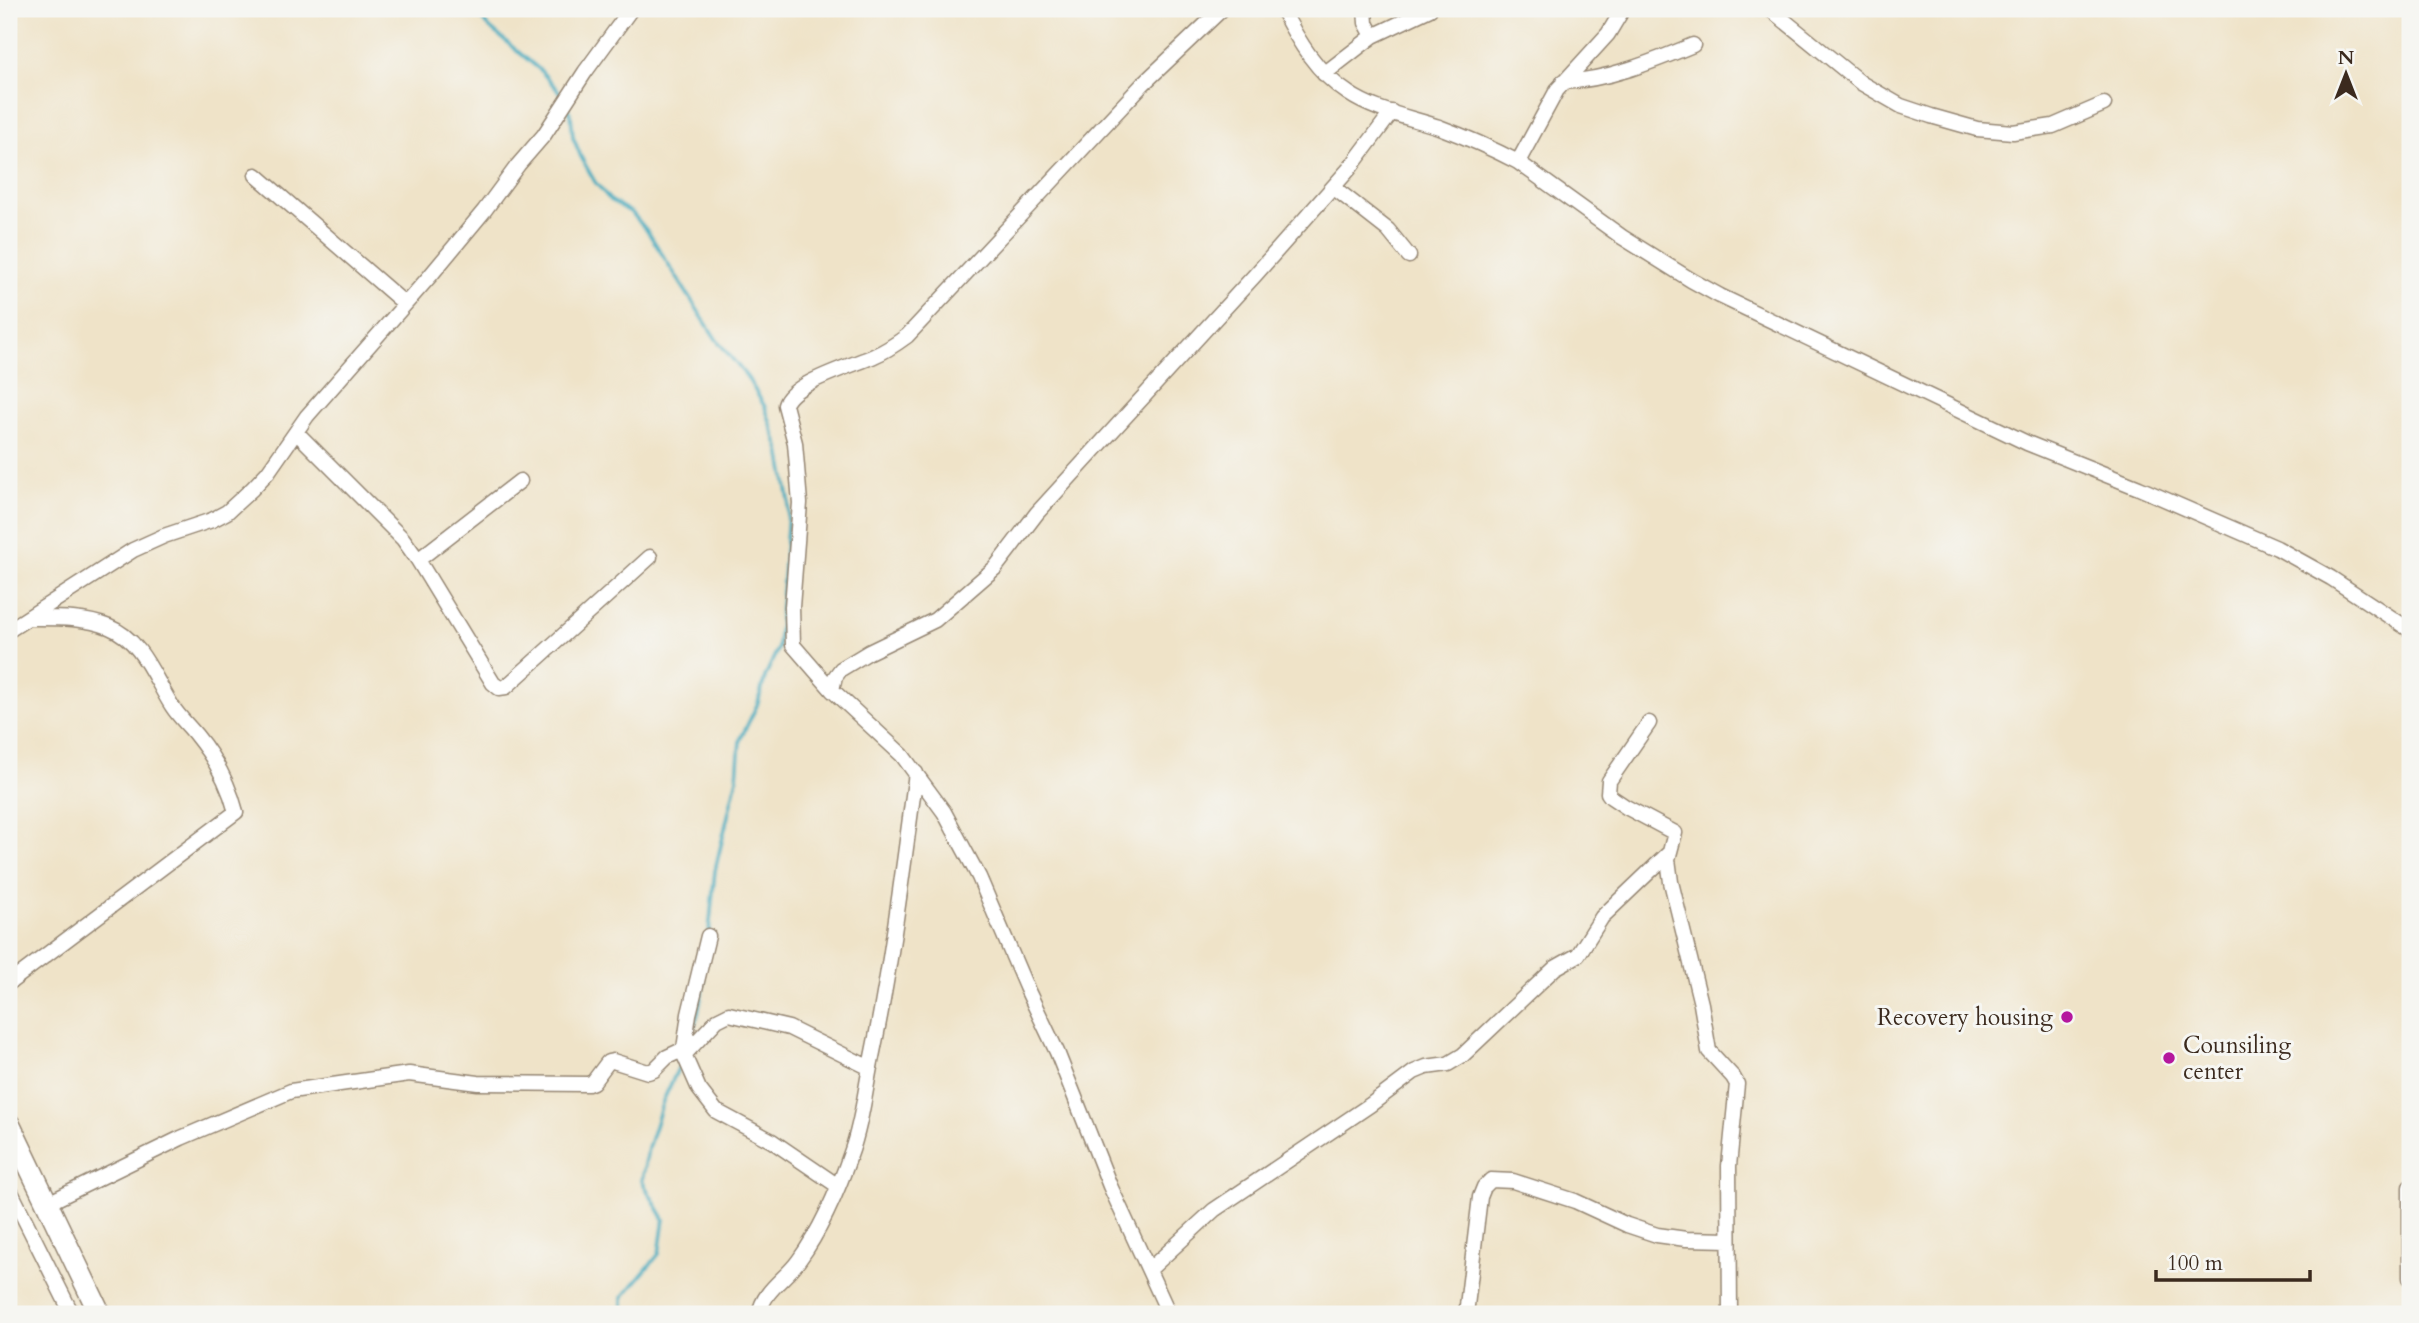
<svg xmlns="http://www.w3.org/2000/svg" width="2419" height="1323" font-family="Cardo,serif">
<rect width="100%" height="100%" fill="#f6f6f2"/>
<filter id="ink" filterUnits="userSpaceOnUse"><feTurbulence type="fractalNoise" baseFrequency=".0143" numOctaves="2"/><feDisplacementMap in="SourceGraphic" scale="14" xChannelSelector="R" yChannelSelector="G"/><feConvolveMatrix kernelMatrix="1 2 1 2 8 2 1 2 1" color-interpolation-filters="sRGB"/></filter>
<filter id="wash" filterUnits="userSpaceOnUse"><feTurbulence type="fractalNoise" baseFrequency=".00686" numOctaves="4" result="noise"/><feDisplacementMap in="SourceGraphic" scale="28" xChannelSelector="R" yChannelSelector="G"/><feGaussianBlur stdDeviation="1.57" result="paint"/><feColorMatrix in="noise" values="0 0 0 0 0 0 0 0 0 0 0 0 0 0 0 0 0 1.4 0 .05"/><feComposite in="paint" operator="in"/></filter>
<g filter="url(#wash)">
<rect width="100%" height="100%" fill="#efe3c8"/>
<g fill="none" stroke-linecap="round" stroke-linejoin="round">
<!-- stream -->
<path stroke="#3ea9bd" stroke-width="3.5" d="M 473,9 L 490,28 L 540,70 L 563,96
M 567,107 L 571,115 L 573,137 L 581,157 L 595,182 L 610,200 L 632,213 L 648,232 L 716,339 L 747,377 L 765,407 L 780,450 L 789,500 L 778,648 L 765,677 L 758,703 L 740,740 L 737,778 L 715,870 L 709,932
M 693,1028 L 698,1014 L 704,981
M 623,1314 L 623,1297 L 659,1254 L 664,1219 L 642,1181 L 648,1148 L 663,1101 L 681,1062"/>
</g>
</g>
<g filter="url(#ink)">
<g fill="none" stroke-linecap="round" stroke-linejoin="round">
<!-- minor casing -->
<g stroke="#958673" stroke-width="17">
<path id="minor" d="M 1282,9 C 1298,41 1317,73 1348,93 C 1374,111 1409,117 1439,127 C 1466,137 1493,149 1518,162 L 1622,237 L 1691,280 L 1720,296 L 2027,443 L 2139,488 L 2277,548 L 2331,578 L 2410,630
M 1365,9 L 1366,23 L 1373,36
M 1770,9 L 1861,83 L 1901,106 L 1931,116 L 1977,129 L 2013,132 L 2053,126 L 2104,104
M 1324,74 L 1373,36 L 1430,9
M 1563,82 C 1608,80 1652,62 1693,45
M 1518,162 L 1557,90 L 1608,34 L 1623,9
M 256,175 L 405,304
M 1333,187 L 1388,230 L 1409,256
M 296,432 L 403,539 L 418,560 L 493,683 L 499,688 L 506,687 L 650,557
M 418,560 L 520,481
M 9,630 L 133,550 L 164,536 L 212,520 L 227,512 L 252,489 L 268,472 L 307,416 L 430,276 L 484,211 L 518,165 L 544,135 L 585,72 L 631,9
M 832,690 L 835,677 L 841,669 L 869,652 L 935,620 L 995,568 L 1037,513 L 1256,274 L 1350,168 L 1392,112
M 1649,723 L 1609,781 L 1608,793 L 1611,797 L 1626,807 L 1675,833 L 1668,859 L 1671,882 L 1701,1004 L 1709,1051 L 1733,1077 L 1737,1084 L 1729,1166 L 1730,1314
M 708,936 L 689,1014 L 684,1049 L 684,1055 L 699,1089 L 716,1111 L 772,1141 L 838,1186
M 9,983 L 236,812 C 229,785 214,757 196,735 C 188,725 179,717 172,706 C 154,678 142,640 109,627 C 84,617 55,618 29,618
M 684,1055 L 717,1020 L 729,1014 L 789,1028 L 870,1068
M 2410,1187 L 2410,1278
M 9,1188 L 72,1314
M 48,1203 L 181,1138 L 291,1091 L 409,1074 L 478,1083 L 588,1084 L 593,1082 L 608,1062 L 613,1061 L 648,1072 L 654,1070 L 667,1057 L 684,1049
M 1150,1269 L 1214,1210 L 1370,1105 L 1414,1072 L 1426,1067 L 1448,1064 L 1463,1055 L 1555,968 L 1578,955 L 1602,917 L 1669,853
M 759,1314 C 764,1289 785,1280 799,1260 C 821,1230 840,1185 852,1150 C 862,1121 865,1092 871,1062 C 891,967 903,870 916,773
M 1169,1314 L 1110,1186 L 1057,1052 L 1026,987 L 979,877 L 944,812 L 902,755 L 832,690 L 793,645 L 792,607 L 800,503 L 795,443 L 785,405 C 791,383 854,365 874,356 C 886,351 896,344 907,336 L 1143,84 L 1222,9
M 1466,1314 L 1480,1197 L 1484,1187 L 1491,1180 L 1513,1181 L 1575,1201 L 1627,1225 L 1657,1235 L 1686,1239 L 1729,1240"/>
</g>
<!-- highway casing -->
<g stroke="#958673" stroke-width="24">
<path id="highway" d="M 9,1124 L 100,1314"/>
</g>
<!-- minor -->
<use href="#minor" stroke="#fff" stroke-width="14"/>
<!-- highway -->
<use href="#highway" stroke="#fff" stroke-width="21"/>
</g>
</g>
<!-- markers -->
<g fill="#b5179e" stroke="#f6f6f2" stroke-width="2.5">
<circle cx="2067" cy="1017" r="7"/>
<circle cx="2169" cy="1058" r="7"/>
</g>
<g text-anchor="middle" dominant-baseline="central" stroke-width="6" stroke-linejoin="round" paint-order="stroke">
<!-- poi labels -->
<g font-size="23" fill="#3b2a1e" stroke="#f6f6f2" text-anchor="end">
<text x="2053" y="1017">Recovery housing</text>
<text x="2183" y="1045" text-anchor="start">Counsiling<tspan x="2183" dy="26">center</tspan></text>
</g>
</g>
<!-- margin -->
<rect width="2419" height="1323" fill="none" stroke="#f6f6f2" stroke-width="35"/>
<!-- north arrow -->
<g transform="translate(2346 74)" stroke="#f6f6f2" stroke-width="5" paint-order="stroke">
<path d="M0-5L12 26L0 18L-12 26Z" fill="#3b2a1e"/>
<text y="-10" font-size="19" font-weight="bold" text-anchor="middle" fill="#3b2a1e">N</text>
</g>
<!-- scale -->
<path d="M2156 1270v10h154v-10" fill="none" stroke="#3b2a1e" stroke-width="3.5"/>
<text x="2167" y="1270" font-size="21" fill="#3b2a1e" stroke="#f6f6f2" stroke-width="5" paint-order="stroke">100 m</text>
</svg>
